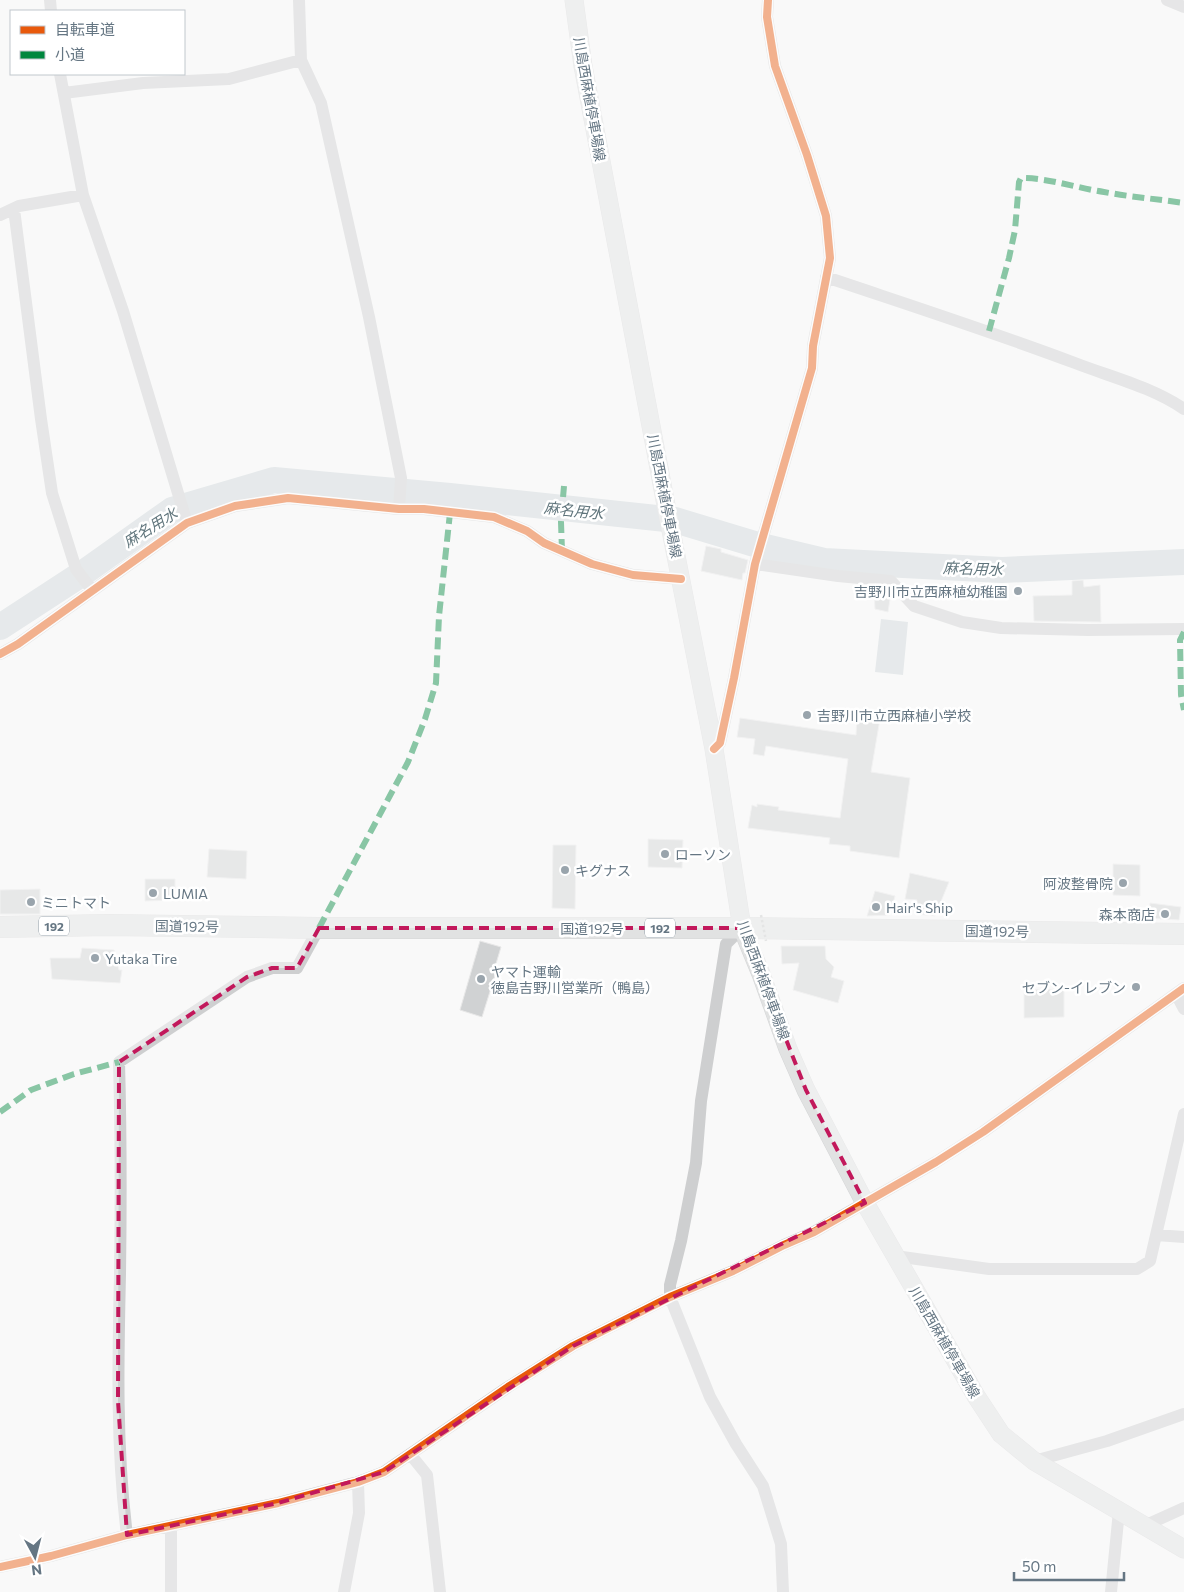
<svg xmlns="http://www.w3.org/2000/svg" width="1184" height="1592" font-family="Commissioner,'Noto Sans JP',sans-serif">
<rect width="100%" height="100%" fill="#f9f9f9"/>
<!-- water -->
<path fill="#ced6d9" d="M 881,619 L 908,622 L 903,675 L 875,672 Z"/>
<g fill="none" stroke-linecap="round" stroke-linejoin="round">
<!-- river -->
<path stroke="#ced6d9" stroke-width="26" d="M 0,627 L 86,571 L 172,510 L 274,480 L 450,496 L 675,520 L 761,546 L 824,561 L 1002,570 L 1184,562"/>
</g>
<!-- building -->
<path fill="#d0d2d3" stroke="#e8e8e8" d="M 706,546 L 721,549 L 721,552 L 748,560 L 745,573 L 743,573 L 742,580 L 701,571 Z
M 1083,580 L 1084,587 L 1100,585 L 1101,622 L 1034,621 L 1033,596 L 1072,595 L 1072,581 Z
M 874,590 L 888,590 L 891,593 L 888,612 L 875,609 Z
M 857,717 L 880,719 L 871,772 L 910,778 L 899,858 L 850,851 L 850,846 L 829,844 L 830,838 L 748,828 L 752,805 L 757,807 L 757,804 L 779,807 L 778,810 L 840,818 L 848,759 L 766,746 L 764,756 L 753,754 L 755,739 L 737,737 L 740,718 L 856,735 Z
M 648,839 L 683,840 L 682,868 L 648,867 Z
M 553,845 L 576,845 L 575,909 L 552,908 Z
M 209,849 L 247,851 L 246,879 L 207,877 Z
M 1113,864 L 1140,865 L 1140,896 L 1113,895 Z
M 910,873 L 949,882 L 935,916 L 916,914 L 917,900 L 905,899 Z
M 145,879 L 175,879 L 175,900 L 145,901 Z
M 40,889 L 40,914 L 0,914 L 0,890 Z
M 875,891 L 895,896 L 890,915 L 867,916 Z
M 1150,903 L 1181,907 L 1179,920 L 1149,918 Z
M 480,941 L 501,947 L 495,967 L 497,969 L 482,1017 L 460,1010 Z
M 781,946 L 825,946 L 826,959 L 834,967 L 831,977 L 844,981 L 838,1003 L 793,990 L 799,963 L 782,964 Z
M 82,948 L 114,950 L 119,970 L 122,970 L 120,983 L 52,979 L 50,958 L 80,958 Z
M 1064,989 L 1064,1017 L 1024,1018 L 1024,990 Z"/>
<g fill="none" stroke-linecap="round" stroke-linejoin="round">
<!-- secondary casing -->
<g stroke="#d5d6d7" stroke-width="19">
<path id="secondary" d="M 574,0 L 583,66 L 665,500 L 714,749 L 742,928 L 761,974 L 788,1049 L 806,1090 L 865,1203 L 976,1396 L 1001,1434 L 1034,1461 L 1184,1549"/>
</g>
<!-- trunk casing -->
<g stroke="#d5d6d6" stroke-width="22">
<path id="trunk" d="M 0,927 L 108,925 L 319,928 L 742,928 L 1184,934"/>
</g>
<!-- minor -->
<path stroke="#cecfd0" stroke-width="12" d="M 50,0 L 51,11
M 299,0 L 301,60 L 321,103 L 369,317 L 401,478 L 399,509
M 1167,0 L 1184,7
M 60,74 L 83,195 L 123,311 L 187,523
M 64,93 L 143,83 L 229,79 L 301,60
M 14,209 L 41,419 L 52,493 L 76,569 L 92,590
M 0,215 L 19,206 L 83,195
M 826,277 C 909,305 993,332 1075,363 C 1111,377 1152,387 1184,409
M 755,564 L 838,576 L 891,581 L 914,606 L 962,622 L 1001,628 L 1088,630 L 1184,629
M 0,654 L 18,644 L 187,523 L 235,506 L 288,498 L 399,509 L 424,509 L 494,517 L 527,531 L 544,543 L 592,564 L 633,575 L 681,579
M 714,749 L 720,743 L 734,678 L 755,564 L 812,368 L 813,346 L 830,258 L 826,216 L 807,155 L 775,66 L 767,17 L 768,0
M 742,928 L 726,944 L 701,1101 L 696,1163 L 681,1241 L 670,1285 L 670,1297 L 710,1397 L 736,1444 L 763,1486 L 781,1544 L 783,1592
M 1176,994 L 1184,1009
M 1156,1235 L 1184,1237
M 895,1256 L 989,1269 L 1137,1269 L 1150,1261 L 1184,1114
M 410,1454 L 427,1475 L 440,1592
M 1034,1461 L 1107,1441 L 1184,1414
M 1144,1526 L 1184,1508
M 127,1535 C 116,1448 118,1361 120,1274 C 121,1204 121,1133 119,1062 L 247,977 L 272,968 L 297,968 L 319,928
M 0,1567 L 51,1556 L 127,1535 L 278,1503 L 358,1482 L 384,1472 L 508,1387 L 573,1346 L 670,1297 L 733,1271 L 784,1245 L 814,1232 L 936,1162 L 983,1132 L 1184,988
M 171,1592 L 171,1526
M 344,1592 L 359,1513 L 358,1482
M 1111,1592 L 1119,1511"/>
<!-- secondary -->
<use href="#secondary" stroke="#e1e2e2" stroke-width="18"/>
<!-- trunk -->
<use href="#trunk" stroke="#e1e2e2" stroke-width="21"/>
<!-- path-bridge -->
<path stroke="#cbcccd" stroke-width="2.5" stroke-dasharray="2.5 2.5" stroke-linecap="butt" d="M 761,915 L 766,941"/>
<!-- quiet -->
<path stroke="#00873e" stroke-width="6" stroke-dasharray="12 6" stroke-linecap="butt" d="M 989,331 L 1009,258 L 1015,230 L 1019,182 L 1021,178 C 1049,178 1077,188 1104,192 C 1131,197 1157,199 1184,203
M 562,551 L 561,522 L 564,486
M 1184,632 L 1180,640 L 1181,695 L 1184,710
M 319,928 L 408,762 L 425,719 L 436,683 L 439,616 L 450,513
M 0,1112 L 31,1090 L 74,1074 L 119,1062"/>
<!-- cycleway casing -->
<g stroke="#fff" stroke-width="11">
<path id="cycleway" d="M 0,654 L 18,644 L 187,523 L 235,506 L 288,498 L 399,509 L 424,509 L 494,517 L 527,531 L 544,543 L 592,564 L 633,575 L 681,579
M 714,749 L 720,743 L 734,678 L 755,564 L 812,368 L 813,346 L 830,258 L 826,216 L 807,155 L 775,66 L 767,17 L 768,0
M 0,1567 L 51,1556 L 127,1535 L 278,1503 L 358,1482 L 384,1472 L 508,1387 L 573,1346 L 670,1297 L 733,1271 L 784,1245 L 814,1232 L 936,1162 L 983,1132 L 1184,988"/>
</g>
<!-- cycleway -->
<use href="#cycleway" stroke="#e8590c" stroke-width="8"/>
</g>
<!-- marked area -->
<path d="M0 0H1184V1592H0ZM 319,928 L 742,928 L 806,1090 L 865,1203 L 573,1346 L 384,1472 L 278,1503 L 127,1535 L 118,1401 L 119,1062 L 247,977 L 272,968 L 297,968 Z" fill="#f9f9f9" fill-opacity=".55" fill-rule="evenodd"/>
<path fill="none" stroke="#c2185b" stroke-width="4" stroke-dasharray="10 6" stroke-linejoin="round" d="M 319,928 L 742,928 L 806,1090 L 865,1203 L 573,1346 L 384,1472 L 278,1503 L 127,1535 L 118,1401 L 119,1062 L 247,977 L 272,968 L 297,968 Z"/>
<!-- markers -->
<g fill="#99a4ac" stroke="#fff" stroke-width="2">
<circle cx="1018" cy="591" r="5"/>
<circle cx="807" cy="715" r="5"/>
<circle cx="665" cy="854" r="5"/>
<circle cx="565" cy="870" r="5"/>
<circle cx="1123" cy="883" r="5"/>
<circle cx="153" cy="893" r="5"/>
<circle cx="31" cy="902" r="5"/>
<circle cx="876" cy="907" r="5"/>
<circle cx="1165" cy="914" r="5"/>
<circle cx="95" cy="958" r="5"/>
<circle cx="481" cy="979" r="5"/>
<circle cx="1136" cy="987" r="5"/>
</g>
<g text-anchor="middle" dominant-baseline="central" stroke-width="5" stroke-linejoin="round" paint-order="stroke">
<!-- shield labels -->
<g fill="#fff" stroke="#939fa8" stroke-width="1">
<rect x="39" y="916.5" width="30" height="19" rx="4"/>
<rect x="645" y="918.5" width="30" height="19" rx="4"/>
</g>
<g font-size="12" font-weight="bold" fill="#657683">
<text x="54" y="926">192</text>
<text x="660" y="928">192</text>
</g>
<!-- street labels -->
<g font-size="14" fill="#657683" stroke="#fff">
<text transform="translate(590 99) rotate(80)">川島西麻植停車場線</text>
<text transform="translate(665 496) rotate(79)">川島西麻植停車場線</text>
<text transform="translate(187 926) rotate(1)">国道192号</text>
<text x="592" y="928">国道192号</text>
<text transform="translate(997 931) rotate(1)">国道192号</text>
<text transform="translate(764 980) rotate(70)">川島西麻植停車場線</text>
<text transform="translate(945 1342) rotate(60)">川島西麻植停車場線</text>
</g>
<!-- poi labels -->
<g font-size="14" fill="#657683" stroke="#fff" text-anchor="start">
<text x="1008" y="591" text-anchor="end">吉野川市立西麻植幼稚園</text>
<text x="817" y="715">吉野川市立西麻植小学校</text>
<text x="675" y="854">ローソン</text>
<text x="575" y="870">キグナス</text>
<text x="1113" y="883" text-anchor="end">阿波整骨院</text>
<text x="163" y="893">LUMIA</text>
<text x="41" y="902">ミニトマト</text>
<text x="886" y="907">Hair's Ship</text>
<text x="1155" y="914" text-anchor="end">森本商店</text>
<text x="105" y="958">Yutaka Tire</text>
<text x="491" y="971">ヤマト運輸<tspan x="491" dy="16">徳島吉野川営業所（鴨島）</tspan></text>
<text x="1126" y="987" text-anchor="end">セブン-イレブン</text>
</g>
<!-- water labels -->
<g font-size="15" font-style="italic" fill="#60757c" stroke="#fff">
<text transform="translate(574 510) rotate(6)">麻名用水</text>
<text transform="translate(150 527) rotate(-32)">麻名用水</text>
<text transform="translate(973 568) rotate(2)">麻名用水</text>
</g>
</g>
<!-- legend -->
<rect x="10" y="10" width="175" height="65" fill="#ffffff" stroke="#c1c8cd"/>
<rect x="20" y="26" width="25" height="8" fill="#e8590c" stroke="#c1c8cd"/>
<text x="55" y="35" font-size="15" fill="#657683">自転車道</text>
<rect x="20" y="51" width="25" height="8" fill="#00873e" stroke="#c1c8cd"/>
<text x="55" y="60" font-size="15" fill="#657683">小道</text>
<!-- north arrow -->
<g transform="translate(35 1557) rotate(173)" stroke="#ffffff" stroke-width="4" paint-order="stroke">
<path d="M0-4L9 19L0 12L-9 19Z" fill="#657683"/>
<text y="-8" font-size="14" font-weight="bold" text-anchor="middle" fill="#657683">N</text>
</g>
<!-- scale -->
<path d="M1014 1572v8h110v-8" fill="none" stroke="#657683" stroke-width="2.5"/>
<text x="1022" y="1572" font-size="15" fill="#657683" stroke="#ffffff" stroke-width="4" paint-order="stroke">50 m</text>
</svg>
